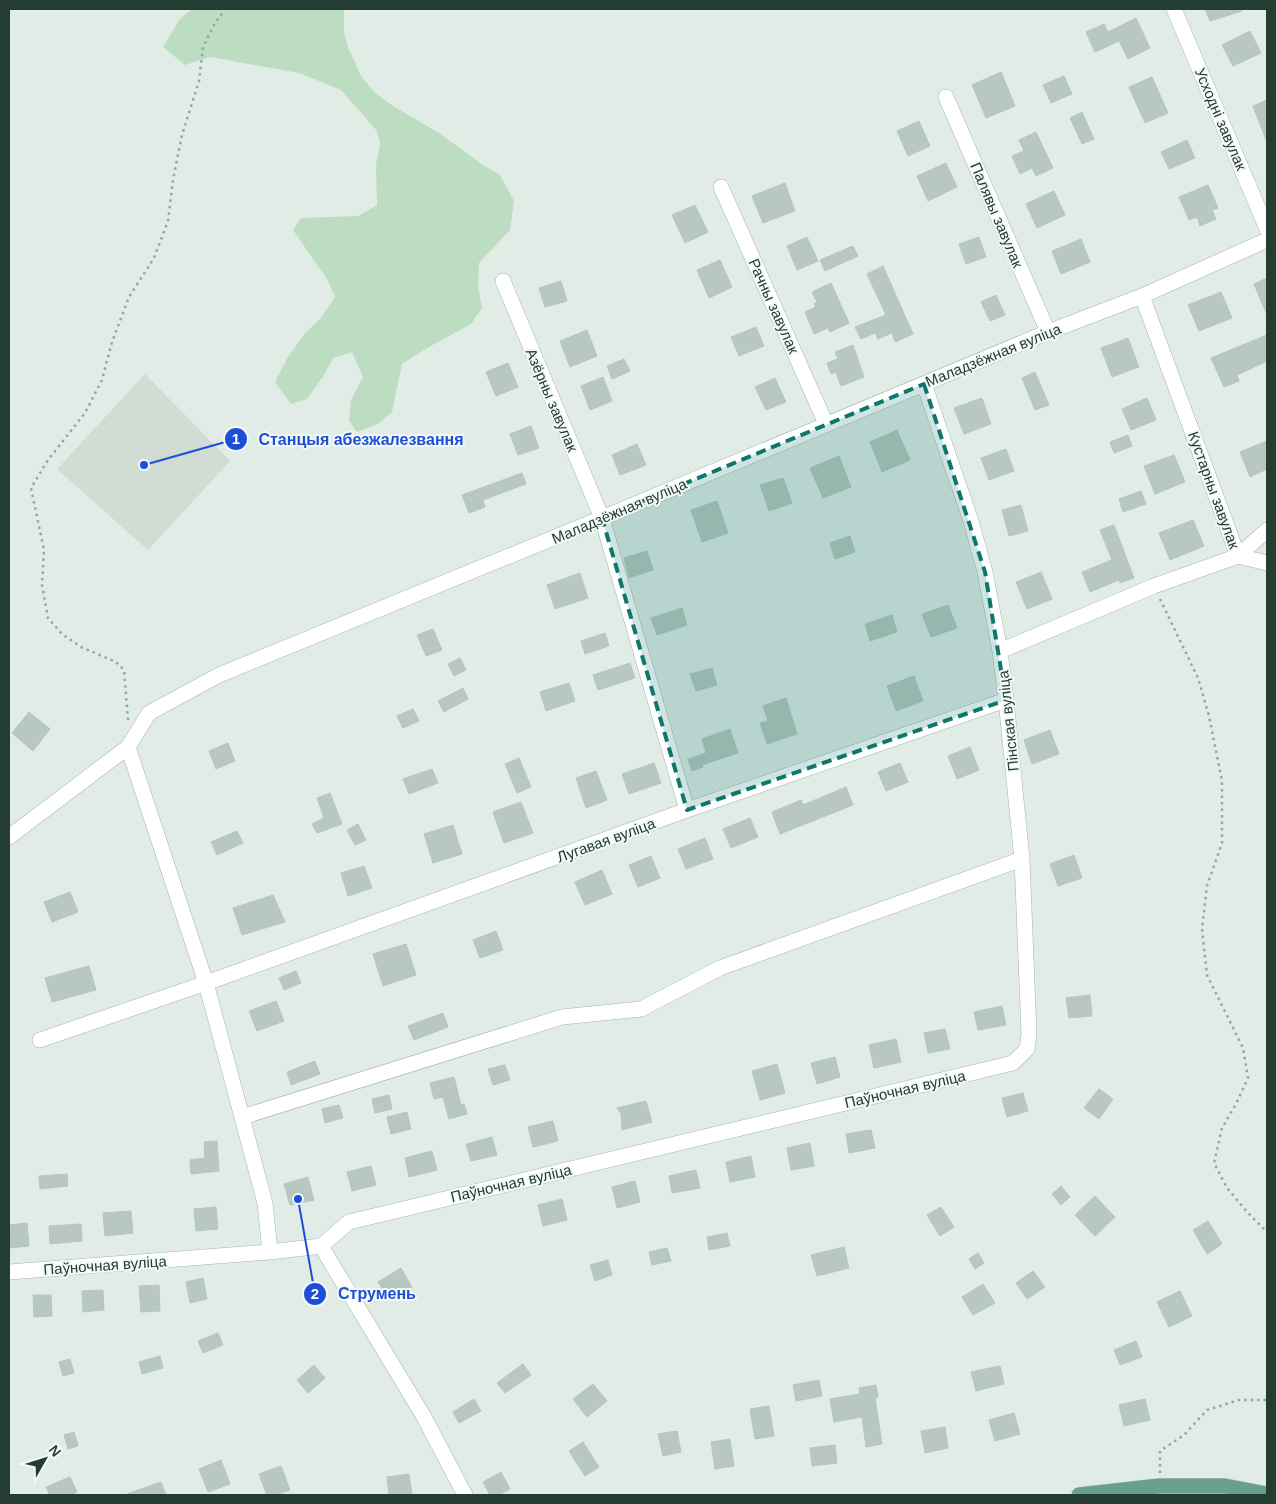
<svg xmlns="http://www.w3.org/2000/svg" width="1276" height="1504" font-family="Helvetica,sans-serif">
<rect width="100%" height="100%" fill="#e2ece7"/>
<!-- built -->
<path fill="#d1dcd5" d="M 145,374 L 230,461 L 148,550 L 57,469 Z"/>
<!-- green -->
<path fill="#bcddc1" d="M 192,9 L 344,9 L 344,32 L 348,47 L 361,76 L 373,91 L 390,104 L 439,133 L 483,165 L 500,175 L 514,201 L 510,230 L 479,263 L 478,287 L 482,308 L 471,324 L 427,348 L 402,364 L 392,412 L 378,424 L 357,432 L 349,421 L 351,400 L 363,377 L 352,352 L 333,358 L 324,375 L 307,399 L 291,404 L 275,382 L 288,357 L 305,333 L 320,319 L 335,297 L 327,279 L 293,230 L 301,218 L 358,216 L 377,205 L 376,164 L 380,144 L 377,131 L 341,90 L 299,73 L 210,57 L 185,65 L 163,47 L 179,20 Z"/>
<!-- building -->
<path fill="#b8c7bf" stroke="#b5c6bd" d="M 1205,9 L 1241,9 L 1242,11 L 1210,21 Z
M 1136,18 L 1150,48 L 1128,59 L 1119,41 L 1095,52 L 1086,32 L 1104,24 L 1108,32 Z
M 1250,31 L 1261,53 L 1233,66 L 1222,45 Z
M 1001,72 L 1015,106 L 986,118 L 972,85 Z
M 1064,76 L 1072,94 L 1051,103 L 1043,85 Z
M 1152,77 L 1168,113 L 1145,123 L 1129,87 Z
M 1267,100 L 1267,140 L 1266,140 L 1253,106 Z
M 1082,112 L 1094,139 L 1082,144 L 1070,118 Z
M 919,121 L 930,146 L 908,156 L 897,131 Z
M 1036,132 L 1053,168 L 1036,176 L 1032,168 L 1020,174 L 1012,156 L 1024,151 L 1019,140 Z
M 1187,140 L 1195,158 L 1169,169 L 1161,152 Z
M 946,163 L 957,187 L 928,201 L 917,176 Z
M 785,183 L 795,211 L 763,223 L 752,196 Z
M 1208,185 L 1218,208 L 1212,210 L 1216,219 L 1200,226 L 1197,217 L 1189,220 L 1179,197 Z
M 1054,191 L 1065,215 L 1037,228 L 1026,204 Z
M 695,205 L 708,232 L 685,243 L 672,215 Z
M 807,237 L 818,261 L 797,270 L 787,246 Z
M 979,237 L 986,257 L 966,264 L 959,244 Z
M 1081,239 L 1090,262 L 1061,274 L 1052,251 Z
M 853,246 L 858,256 L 825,271 L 820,260 Z
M 720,260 L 732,287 L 709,298 L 697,270 Z
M 883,266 L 913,334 L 895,342 L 892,333 L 878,339 L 875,333 L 861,339 L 855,327 L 886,315 L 867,274 Z
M 1267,278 L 1267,315 L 1254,284 Z
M 561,281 L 567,301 L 545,307 L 539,288 Z
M 831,283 L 849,323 L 830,332 L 828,328 L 814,334 L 805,312 L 816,307 L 814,304 L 817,302 L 812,292 Z
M 1221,292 L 1232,318 L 1199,331 L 1188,305 Z
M 996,295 L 1005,315 L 990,321 L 981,302 Z
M 756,327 L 764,346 L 739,356 L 731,337 Z
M 587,330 L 597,356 L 570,367 L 560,341 Z
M 1267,335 L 1267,361 L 1237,375 L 1239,381 L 1224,387 L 1211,358 Z
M 1128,338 L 1139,367 L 1112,377 L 1101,348 Z
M 853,345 L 864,377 L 841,386 L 836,372 L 831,374 L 827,363 L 838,359 L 835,352 Z
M 624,359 L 630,371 L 612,379 L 607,366 Z
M 508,363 L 518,387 L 496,396 L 486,372 Z
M 1035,372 L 1049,405 L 1035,410 L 1022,378 Z
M 603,377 L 612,401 L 590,410 L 581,386 Z
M 775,378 L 786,402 L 766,410 L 755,387 Z
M 982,398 L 991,424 L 964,434 L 954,408 Z
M 1147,398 L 1156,420 L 1131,430 L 1122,409 Z
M 531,426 L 539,448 L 518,455 L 510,434 Z
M 897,430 L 910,460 L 882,472 L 870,442 Z
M 1128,435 L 1132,446 L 1114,453 L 1110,442 Z
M 1267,441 L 1267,469 L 1250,477 L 1240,452 Z
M 637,444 L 646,465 L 620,475 L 612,455 Z
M 1006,449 L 1014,471 L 989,480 L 981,458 Z
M 1174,455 L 1185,482 L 1155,494 L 1144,466 Z
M 839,456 L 851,487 L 823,498 L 810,468 Z
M 522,473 L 526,484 L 483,500 L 485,507 L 469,513 L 462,495 Z
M 783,478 L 792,503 L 769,511 L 760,485 Z
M 1141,491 L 1146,504 L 1123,512 L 1119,499 Z
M 717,501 L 728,533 L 702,542 L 691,510 Z
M 1021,505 L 1028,531 L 1009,536 L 1002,510 Z
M 1193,520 L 1204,546 L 1170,560 L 1159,533 Z
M 1114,525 L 1134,578 L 1120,583 L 1119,580 L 1090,592 L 1082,572 L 1112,560 L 1100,530 Z
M 850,536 L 855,552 L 835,559 L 830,543 Z
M 647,551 L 653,570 L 629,578 L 624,558 Z
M 1041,572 L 1052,599 L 1027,609 L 1016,582 Z
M 580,573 L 588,598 L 555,609 L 547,585 Z
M 948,605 L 957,628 L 931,637 L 922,614 Z
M 682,608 L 687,625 L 657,635 L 651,618 Z
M 892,615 L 897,632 L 870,641 L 865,624 Z
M 433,629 L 442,650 L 426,656 L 417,635 Z
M 605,633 L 609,646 L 585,654 L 581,641 Z
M 460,658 L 466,670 L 454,676 L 448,664 Z
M 630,663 L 635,678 L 598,690 L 593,675 Z
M 712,668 L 717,685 L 696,691 L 690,674 Z
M 914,676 L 923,701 L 896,711 L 887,686 Z
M 569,683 L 575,701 L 546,711 L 540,692 Z
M 463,688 L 468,699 L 444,712 L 438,701 Z
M 786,698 L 797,734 L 767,744 L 760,723 L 768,721 L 763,706 Z
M 413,709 L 419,721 L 403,728 L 397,716 Z
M 29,712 L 50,729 L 33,751 L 12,733 Z
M 730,729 L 738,753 L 702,765 L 703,767 L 692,771 L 688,759 L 706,753 L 702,739 Z
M 1050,730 L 1059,754 L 1032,764 L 1024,740 Z
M 228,743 L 235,761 L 216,769 L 209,751 Z
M 970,747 L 979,770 L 957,779 L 948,756 Z
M 519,758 L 531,787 L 517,793 L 505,764 Z
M 654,763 L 661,783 L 629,794 L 622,774 Z
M 900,763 L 908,782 L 886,791 L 878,772 Z
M 432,769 L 438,783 L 409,794 L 403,779 Z
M 596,771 L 607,800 L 586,808 L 576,778 Z
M 846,787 L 853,805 L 780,834 L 772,812 L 801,800 L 803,805 Z
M 330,793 L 342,824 L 317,833 L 312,824 L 324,818 L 317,798 Z
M 521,802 L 533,833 L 504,843 L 493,812 Z
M 750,818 L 758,837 L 731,848 L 723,829 Z
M 358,824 L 366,840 L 355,845 L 347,830 Z
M 453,825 L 462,854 L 433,863 L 424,834 Z
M 237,831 L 243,843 L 217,855 L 211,842 Z
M 705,838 L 713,859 L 686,869 L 678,849 Z
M 1074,855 L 1082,878 L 1058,886 L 1050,864 Z
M 651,856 L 660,878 L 638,887 L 629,865 Z
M 364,866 L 372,888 L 348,896 L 341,873 Z
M 602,870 L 612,894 L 585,905 L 575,882 Z
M 70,892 L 78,912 L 52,922 L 44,902 Z
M 273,895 L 285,922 L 242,935 L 233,908 Z
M 496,931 L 503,950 L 480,958 L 473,940 Z
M 406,944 L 416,975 L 383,986 L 373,954 Z
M 89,966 L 96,990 L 52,1002 L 45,978 Z
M 296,971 L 301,983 L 284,990 L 279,978 Z
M 1090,995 L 1092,1016 L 1069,1018 L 1066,998 Z
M 276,1001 L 284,1021 L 257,1031 L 249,1011 Z
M 1002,1006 L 1006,1025 L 978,1030 L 974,1012 Z
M 443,1013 L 448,1027 L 414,1040 L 408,1026 Z
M 945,1029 L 950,1049 L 928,1053 L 924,1033 Z
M 896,1039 L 901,1062 L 874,1068 L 869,1045 Z
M 835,1057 L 840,1077 L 817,1084 L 811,1063 Z
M 315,1061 L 320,1074 L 291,1085 L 287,1072 Z
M 777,1064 L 785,1093 L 760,1100 L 752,1071 Z
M 505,1065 L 510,1080 L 493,1085 L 488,1069 Z
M 454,1077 L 461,1105 L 464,1104 L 467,1114 L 449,1119 L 443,1097 L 434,1099 L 430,1083 Z
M 1099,1089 L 1113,1099 L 1099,1119 L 1084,1108 Z
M 1023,1093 L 1028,1111 L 1007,1117 L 1002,1098 Z
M 389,1095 L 392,1109 L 375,1113 L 372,1099 Z
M 646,1101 L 652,1122 L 622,1130 L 621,1114 L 617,1108 Z
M 339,1105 L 343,1118 L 325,1123 L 322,1109 Z
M 407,1112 L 411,1129 L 391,1134 L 387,1117 Z
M 553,1121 L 558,1141 L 533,1147 L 528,1127 Z
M 871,1130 L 875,1148 L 849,1153 L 846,1134 Z
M 492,1137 L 497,1155 L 471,1161 L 466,1144 Z
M 217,1141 L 219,1171 L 191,1174 L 190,1160 L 205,1158 L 204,1142 Z
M 810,1143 L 814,1166 L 791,1170 L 787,1148 Z
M 432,1151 L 437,1170 L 409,1177 L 405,1158 Z
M 751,1156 L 755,1177 L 730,1182 L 726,1162 Z
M 371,1166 L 376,1185 L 352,1191 L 347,1172 Z
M 696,1170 L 700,1188 L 672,1193 L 669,1176 Z
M 67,1174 L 68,1186 L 40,1189 L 39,1176 Z
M 308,1177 L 314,1200 L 290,1205 L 284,1184 Z
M 635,1181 L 640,1202 L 617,1208 L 612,1187 Z
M 1061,1186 L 1070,1197 L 1061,1205 L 1052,1194 Z
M 1095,1196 L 1115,1217 L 1095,1236 L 1075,1215 Z
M 562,1199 L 567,1220 L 543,1226 L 538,1205 Z
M 216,1207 L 218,1229 L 196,1231 L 194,1209 Z
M 941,1207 L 954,1227 L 940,1236 L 927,1215 Z
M 131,1211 L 133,1233 L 105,1236 L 103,1213 Z
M 1208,1221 L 1222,1244 L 1207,1254 L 1193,1230 Z
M 27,1223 L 29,1246 L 9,1248 L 9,1225 Z
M 81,1224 L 82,1241 L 50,1244 L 49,1226 Z
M 727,1233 L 730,1246 L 709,1250 L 707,1237 Z
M 844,1247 L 849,1268 L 817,1276 L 811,1255 Z
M 667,1248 L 671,1261 L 652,1265 L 649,1252 Z
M 978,1253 L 984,1263 L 975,1269 L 969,1259 Z
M 608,1260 L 612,1275 L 595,1281 L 590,1265 Z
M 401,1268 L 412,1287 L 389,1300 L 378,1282 Z
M 1033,1271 L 1045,1287 L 1027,1299 L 1016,1283 Z
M 203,1278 L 207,1299 L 190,1303 L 186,1282 Z
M 983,1284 L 995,1303 L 973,1315 L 962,1297 Z
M 159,1285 L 160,1311 L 141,1312 L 139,1286 Z
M 103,1290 L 104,1310 L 83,1312 L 82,1291 Z
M 1180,1291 L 1192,1316 L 1169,1327 L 1157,1302 Z
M 33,1295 L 51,1295 L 52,1316 L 34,1317 Z
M 218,1333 L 223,1345 L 203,1353 L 198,1341 Z
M 1136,1341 L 1142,1357 L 1120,1365 L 1114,1350 Z
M 160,1356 L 163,1368 L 142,1374 L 139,1362 Z
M 70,1359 L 74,1373 L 63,1376 L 59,1362 Z
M 523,1364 L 531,1375 L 505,1393 L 497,1383 Z
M 314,1365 L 325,1378 L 308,1393 L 297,1380 Z
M 1000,1366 L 1004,1384 L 976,1391 L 971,1372 Z
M 819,1380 L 822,1396 L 796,1401 L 793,1385 Z
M 593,1384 L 607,1401 L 587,1417 L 573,1399 Z
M 876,1385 L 878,1397 L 875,1398 L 882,1444 L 866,1447 L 862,1417 L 834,1422 L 830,1399 L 860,1394 L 859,1388 Z
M 474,1399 L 481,1411 L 459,1423 L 453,1412 Z
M 1145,1399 L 1150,1420 L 1124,1426 L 1119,1405 Z
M 769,1406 L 774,1436 L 755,1439 L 750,1409 Z
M 1014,1413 L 1020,1434 L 995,1441 L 989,1420 Z
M 945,1427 L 948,1448 L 925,1453 L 921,1431 Z
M 677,1431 L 681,1452 L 663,1456 L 658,1434 Z
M 74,1432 L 78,1446 L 68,1449 L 64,1435 Z
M 730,1439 L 734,1466 L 715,1469 L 711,1442 Z
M 583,1442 L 599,1467 L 585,1476 L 569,1451 Z
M 835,1445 L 837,1463 L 812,1466 L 810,1448 Z
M 221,1460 L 230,1484 L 208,1492 L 199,1469 Z
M 281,1466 L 290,1490 L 276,1495 L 267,1495 L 259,1474 Z
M 501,1472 L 510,1489 L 499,1495 L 490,1495 L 483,1482 Z
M 409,1474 L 412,1495 L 389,1495 L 387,1477 Z
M 70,1477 L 77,1492 L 69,1495 L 50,1495 L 46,1487 Z
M 161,1482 L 166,1495 L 128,1495 L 127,1494 Z"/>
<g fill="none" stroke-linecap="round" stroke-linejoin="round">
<!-- minor casing -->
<g stroke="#a5b4ad" stroke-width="16">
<path id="minor" d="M 1174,9 L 1267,229
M 946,97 L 1048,332
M 721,187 L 826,424
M 503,281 L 602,518 L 687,810
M 1238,556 L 1267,530
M 1238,556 L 1267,563
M 1000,651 L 1154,586 L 1238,556 L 1142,296
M 128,747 L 206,983 L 265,1203 L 270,1252
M 9,837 L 128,747 L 149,713 L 219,675 L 602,518 L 1048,332 L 1142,296 L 1267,240
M 40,1040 L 206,983 L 687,810 L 1006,700
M 242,1117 L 562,1017 L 641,1009 L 720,968 L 1022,859
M 321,1246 L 424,1417 L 465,1495
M 9,1272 L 270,1252 L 321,1246 L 349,1222 L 1013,1063 L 1027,1049 L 1029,1034 L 1022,859 L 1006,700 L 1000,651 L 985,572 L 971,521 L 924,384"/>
</g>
<!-- major casing -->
<g stroke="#c1c9c6" stroke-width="16">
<path id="major" d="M 1079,1495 L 1159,1486 L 1225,1486 L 1267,1494"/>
</g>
<!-- path -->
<path stroke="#84af9c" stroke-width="2.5" stroke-dasharray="2.5 4" stroke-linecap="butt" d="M 1160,599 L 1198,678 L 1209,716 L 1222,781 L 1222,843 L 1207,886 L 1202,929 L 1207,975 L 1243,1048 L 1248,1078 L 1236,1104 L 1222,1128 L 1214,1163 L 1227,1188 L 1248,1213 L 1267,1232
M 128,720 L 124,670 L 116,662 L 81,647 L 62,634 L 48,618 L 42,585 L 44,550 L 31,488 L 48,460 L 85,413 L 102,380 L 112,342 L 129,297 L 154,258 L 168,221 L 173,180 L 182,135 L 199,81 L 203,47 L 214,25 L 225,9
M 1160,1473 L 1160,1451 L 1184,1435 L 1207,1410 L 1239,1400 L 1267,1400"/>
<!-- minor -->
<use href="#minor" stroke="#fff" stroke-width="15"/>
<!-- major -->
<use href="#major" stroke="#68a08c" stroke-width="15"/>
</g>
<!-- marked area -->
<path fill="#0f766e" fill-opacity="0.2" stroke="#0f766e" stroke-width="4" stroke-dasharray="10 6" stroke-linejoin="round" d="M 924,384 L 985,572 L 1006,700 L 687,810 L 602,518 Z"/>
<g text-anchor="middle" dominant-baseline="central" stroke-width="4" stroke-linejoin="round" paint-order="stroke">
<!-- street labels -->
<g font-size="15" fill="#233d33" stroke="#f3f9f5">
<text transform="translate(1221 119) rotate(67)">Усходні завулак</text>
<text transform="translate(997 215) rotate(67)">Палявы завулак</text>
<text transform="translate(774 306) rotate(66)">Рачны завулак</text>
<text transform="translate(993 355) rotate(-22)">Маладзёжная вуліца</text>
<text transform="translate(552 400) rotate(67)">Азёрны завулак</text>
<text transform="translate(1214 490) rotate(70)">Кустарны завулак</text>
<text transform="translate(619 511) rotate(-23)">Маладзёжная вуліца</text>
<text transform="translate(1008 721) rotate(-96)">Пінская вуліца</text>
<text transform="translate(606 840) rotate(-20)">Лугавая вуліца</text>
<text transform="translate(905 1089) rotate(-13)">Паўночная вуліца</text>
<text transform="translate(511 1183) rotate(-13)">Паўночная вуліца</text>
<text transform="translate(105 1265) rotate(-4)">Паўночная вуліца</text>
</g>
</g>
<!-- callouts -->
<path fill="none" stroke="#1d4ed8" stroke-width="2" d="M144 465L236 439M298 1199L315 1294"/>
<g fill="#1d4ed8" stroke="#f3f9f5" stroke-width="2">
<circle cx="144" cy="465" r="5"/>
<circle cx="298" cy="1199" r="5"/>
<circle cx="236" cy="439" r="12"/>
<circle cx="315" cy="1294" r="12"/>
</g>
<g font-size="15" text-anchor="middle" font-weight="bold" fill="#fff">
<text x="236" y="444">1</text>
<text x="315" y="1299">2</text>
</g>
<g font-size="16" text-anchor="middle" font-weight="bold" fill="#1d4ed8" stroke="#f3f9f5" stroke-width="4" stroke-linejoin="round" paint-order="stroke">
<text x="361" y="445">Станцыя абезжалезвання</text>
<text x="377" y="1299">Струмень</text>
</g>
<!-- border -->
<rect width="1276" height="1504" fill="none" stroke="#233d33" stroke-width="20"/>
<!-- north arrow -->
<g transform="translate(45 1459) rotate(51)" stroke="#f3f9f5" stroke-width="4" paint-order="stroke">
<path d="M0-4L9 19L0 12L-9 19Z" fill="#233d33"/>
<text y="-8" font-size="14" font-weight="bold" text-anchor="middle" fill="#233d33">N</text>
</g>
</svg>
